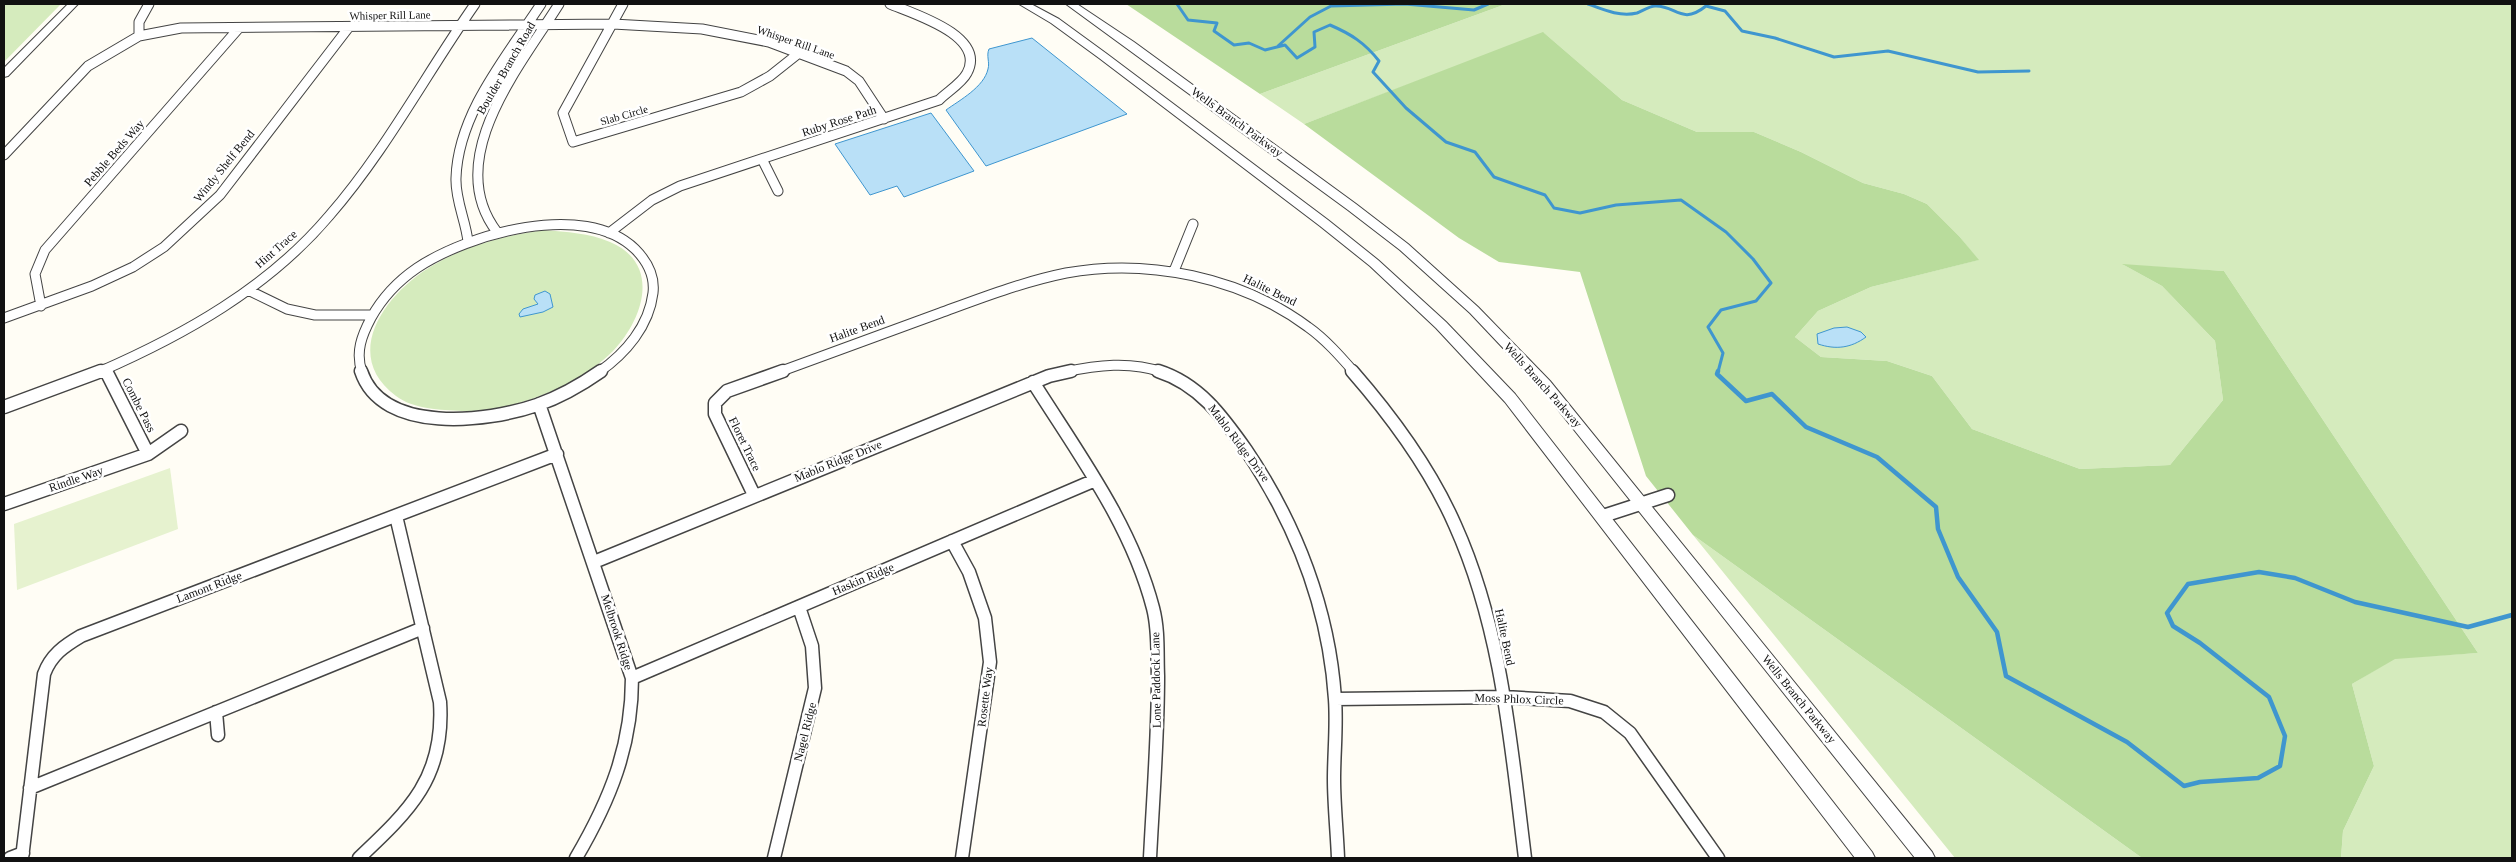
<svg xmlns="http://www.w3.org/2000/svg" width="2516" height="862" font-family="Georgia,serif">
<rect width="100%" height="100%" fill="#fffdf5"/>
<!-- green -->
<path fill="#d5ebbd" d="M 4,4 L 61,4 L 4,62 Z
M 1506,4 L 2512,4 L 2512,858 L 2341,858 L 2343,831 L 2374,766 L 2352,684 L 2395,658 L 2478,653 L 2224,271 L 2124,265 L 2162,286 L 2215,341 L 2223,400 L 2170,465 L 2080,469 L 1972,429 L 1932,376 L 1887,361 L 1821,357 L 1795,337 L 1818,311 L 1871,287 L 1978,260 L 1959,236 L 1927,204 L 1904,194 L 1863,183 L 1801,152 L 1754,132 L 1697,132 L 1622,100 L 1544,33 L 1304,124 L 1260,94 Z
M 544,230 C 567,232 589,233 610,242 C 662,264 643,320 613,351 C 579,386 510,413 462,411 C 441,410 413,409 396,396 C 342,356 383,297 427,269 C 463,246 502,236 544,230 Z
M 1693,535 L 2142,858 L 1955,858 Z"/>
<!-- forest -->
<path fill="#b9dc9c" d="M 1126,4 L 1506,4 L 1260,94 Z
M 1543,32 L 1622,100 L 1697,132 L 1754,132 L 1801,152 L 1863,183 L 1904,194 L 1927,204 L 1959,236 L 1979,260 L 1871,287 L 1818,311 L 1795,337 L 1821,357 L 1887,361 L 1932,376 L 1972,429 L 2080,469 L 2170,465 L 2223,400 L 2215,341 L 2162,286 L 2122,264 L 2224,271 L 2478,653 L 2395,659 L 2352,684 L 2374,766 L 2343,831 L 2341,858 L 2142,858 L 1693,535 L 1646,476 L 1580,272 L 1499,262 L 1459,238 L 1304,124 Z"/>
<!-- pitch -->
<path fill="#e6f2cf" d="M 170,468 L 178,529 L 17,590 L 14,524 Z"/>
<!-- water -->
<path fill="#b9e0f7" stroke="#3f96cf" d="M 1032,38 L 1127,114 L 986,166 L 946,110 C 960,100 984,87 988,69 C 990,62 986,56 989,49 Z
M 931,113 L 974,171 L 904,197 L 897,186 L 870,195 L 835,144 Z
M 545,291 L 550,294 L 553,307 L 543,312 L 520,317 L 519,314 L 523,309 L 538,304 L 534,299 L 535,295 Z
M 1847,327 L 1861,332 L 1866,337 C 1851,348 1836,350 1818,344 L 1817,334 L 1834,328 Z"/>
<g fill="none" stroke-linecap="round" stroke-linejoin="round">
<!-- stream-far1 -->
<path stroke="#3f96cf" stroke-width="3" d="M 1177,4 L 1188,20 L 1217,23 L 1214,31 L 1234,45 L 1249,43 L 1265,50 L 1285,45 L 1297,58 L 1315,47 L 1314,32 L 1330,25 C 1351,34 1365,43 1379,61 L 1373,72 L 1406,108 L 1446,142 L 1475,152 L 1494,177 L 1545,195 L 1554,208 L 1580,213 L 1616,205 L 1681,200 L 1726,232 L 1753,259 L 1771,283 L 1756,301 L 1721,310 L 1708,327 L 1723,353 L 1718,372
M 1588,4 C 1604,10 1620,17 1637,13 C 1642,11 1650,6 1655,6 C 1676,5 1681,26 1706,6 L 1725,11 L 1742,31 L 1775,38 L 1834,57 L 1888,51 L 1978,72 L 2029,71
M 1278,46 L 1310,17 L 1331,6 L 1405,4 L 1474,10 L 1488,4"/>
<!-- stream -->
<path stroke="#3f96cf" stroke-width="4.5" d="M 1718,371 L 1717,374 L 1746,401 L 1772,394 L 1806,427 L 1877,457 L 1936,507 L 1938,529 L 1958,577 L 1997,632 L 2006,676 L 2127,742 L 2184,786 L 2200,782 L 2258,778 L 2280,766 L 2285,736 L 2269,697 L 2200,643 L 2173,626 L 2167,613 L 2188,584 L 2259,572 L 2295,578 L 2355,602 L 2468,627 L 2512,615"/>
<!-- minor-far1 casing -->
<g stroke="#444" stroke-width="11">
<path id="minor-far1" d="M 623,4 L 563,113 L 573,142 L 741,92 L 770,76 L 799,53
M 139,36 L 139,22 L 149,4
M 4,155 L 88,66 L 139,36 L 181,28 L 613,24 L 702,29 L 769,42 L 846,71 L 859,81 L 884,119
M 762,159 L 778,191
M 497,232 C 441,159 521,65 559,4
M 609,233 L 652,200 L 680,186 L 939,100 C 947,92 962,83 967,73 C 987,36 914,14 890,4
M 468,242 C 466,221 455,200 456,178 C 458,113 507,56 541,4
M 1174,271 L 1193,224
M 248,290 L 287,309 L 315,315 L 371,315
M 41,306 L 35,274 L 45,250 L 239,28
M 4,318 L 92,286 L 133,267 L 164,247 L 220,195 L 349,27
M 105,369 L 107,372
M 99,372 C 184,335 268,288 329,216 C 385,152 426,74 475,4
M 362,372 C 355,352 362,335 371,318 C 382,298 398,281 417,268 C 468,234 584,200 635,249 C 647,261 655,276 653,293 C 649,326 626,353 599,372
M 779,372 C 833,352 886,333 940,313 C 981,298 1022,282 1066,273 C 1147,258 1241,277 1308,327 C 1325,339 1340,356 1354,372
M 1065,372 C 1097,365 1130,361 1162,372"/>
</g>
<!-- minor casing -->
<g stroke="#444" stroke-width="15">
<path id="minor" d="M 106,371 L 148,454
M 361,371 C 382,435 488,422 537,405 C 560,397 581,385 601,371
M 1158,371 C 1199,384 1222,416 1246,450 C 1296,524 1329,609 1335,699 C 1337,726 1334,752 1334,779 C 1334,805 1337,832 1338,858
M 1352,371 C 1393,418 1430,468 1455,525 C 1502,629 1511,746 1525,858
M 1033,382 C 1079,455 1131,524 1153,608 C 1159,631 1157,654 1158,676 C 1158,737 1153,798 1150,858
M 539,404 L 632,678 C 632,746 610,800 576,858
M 4,407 L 101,371
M 754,495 L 715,414 L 715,403 L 727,391 L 783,371
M 4,504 L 148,454 L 181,431
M 1603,516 L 1668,495
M 952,541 L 969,572 L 985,618 L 990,662 L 962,858
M 594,562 L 1049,376 L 1071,371
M 632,678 L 1093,481
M 1335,699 L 1504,697 L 1570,701 L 1604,712 L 1630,733 L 1718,858
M 216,712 L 218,735
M 30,788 L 423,628
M 10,858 L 23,853
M 22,858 L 44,674 C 51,655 64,646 81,636 L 557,454
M 359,858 C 410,810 445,777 440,702 L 396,516
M 774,858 L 815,688 L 812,646 L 799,607"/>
</g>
<!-- tertiary casing -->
<g stroke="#444" stroke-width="2">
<path id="tertiary" d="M 68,4 L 78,4 L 8,76 L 4,77 L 4,68 Z
M 1019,4 L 1031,4 L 1059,19 L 1107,54 L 1328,220 L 1378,260 L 1446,322 L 1515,394 L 1872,852 L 1875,858 L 1855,858 L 1505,402 L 1436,328 L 1370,266 L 1320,226 L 1099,58 L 1051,23 Z
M 1066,4 L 1077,4 L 1134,42 L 1356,204 L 1408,244 L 1478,307 L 1550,381 L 1932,852 L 1935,858 L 1915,858 L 1540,387 L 1470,313 L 1400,250 L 1348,210 Z"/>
</g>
<!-- minor-far1 -->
<use href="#minor-far1" stroke="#fff" stroke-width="9"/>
<!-- minor -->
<use href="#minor" stroke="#fff" stroke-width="12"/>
<!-- tertiary -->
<use href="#tertiary" fill="#fff" fill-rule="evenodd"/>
</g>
<g text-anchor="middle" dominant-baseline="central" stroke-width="5" stroke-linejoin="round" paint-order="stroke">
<!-- far-street labels -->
<g font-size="11" fill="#111" stroke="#fff">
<text transform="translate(390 15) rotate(-1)">Whisper Rill Lane</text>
<text transform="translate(796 42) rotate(19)">Whisper Rill Lane</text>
<text transform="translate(624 115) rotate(-16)">Slab Circle</text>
</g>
<!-- street labels -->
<g font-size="12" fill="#111" stroke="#fff">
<text transform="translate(506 68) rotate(-60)">Boulder Branch Road</text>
<text transform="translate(839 121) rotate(-18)">Ruby Rose Path</text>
<text transform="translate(1237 122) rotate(36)">Wells Branch Parkway</text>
<text transform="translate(114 153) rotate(-49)">Pebble Beds Way</text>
<text transform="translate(224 166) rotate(-51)">Windy Shelf Bend</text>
<text transform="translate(276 249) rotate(-41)">Hint Trace</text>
<text transform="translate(1270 290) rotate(26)">Halite Bend</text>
<text transform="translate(857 329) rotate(-20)">Halite Bend</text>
<text transform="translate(1543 385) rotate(48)">Wells Branch Parkway</text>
<text transform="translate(139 405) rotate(63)">Combe Pass</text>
<text transform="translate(1239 443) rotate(53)">Mablo Ridge Drive</text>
<text transform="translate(745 444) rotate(64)">Floret Trace</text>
<text transform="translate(838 461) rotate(-22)">Mablo Ridge Drive</text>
<text transform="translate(76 479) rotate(-19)">Rindle Way</text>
<text transform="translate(863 579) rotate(-23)">Haskin Ridge</text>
<text transform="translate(209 587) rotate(-21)">Lamont Ridge</text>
<text transform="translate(617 632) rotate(72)">Melbrook Ridge</text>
<text transform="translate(1505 637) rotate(78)">Halite Bend</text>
<text transform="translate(1156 680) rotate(-91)">Lone Paddock Lane</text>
<text transform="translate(985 697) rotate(-83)">Rosette Way</text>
<text transform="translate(1519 699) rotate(2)">Moss Phlox Circle</text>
<text transform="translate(1799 699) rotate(51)">Wells Branch Parkway</text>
<text transform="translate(805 732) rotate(-76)">Nagel Ridge</text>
</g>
</g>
<!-- border -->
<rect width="2516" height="862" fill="none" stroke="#111111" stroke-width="10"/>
</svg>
